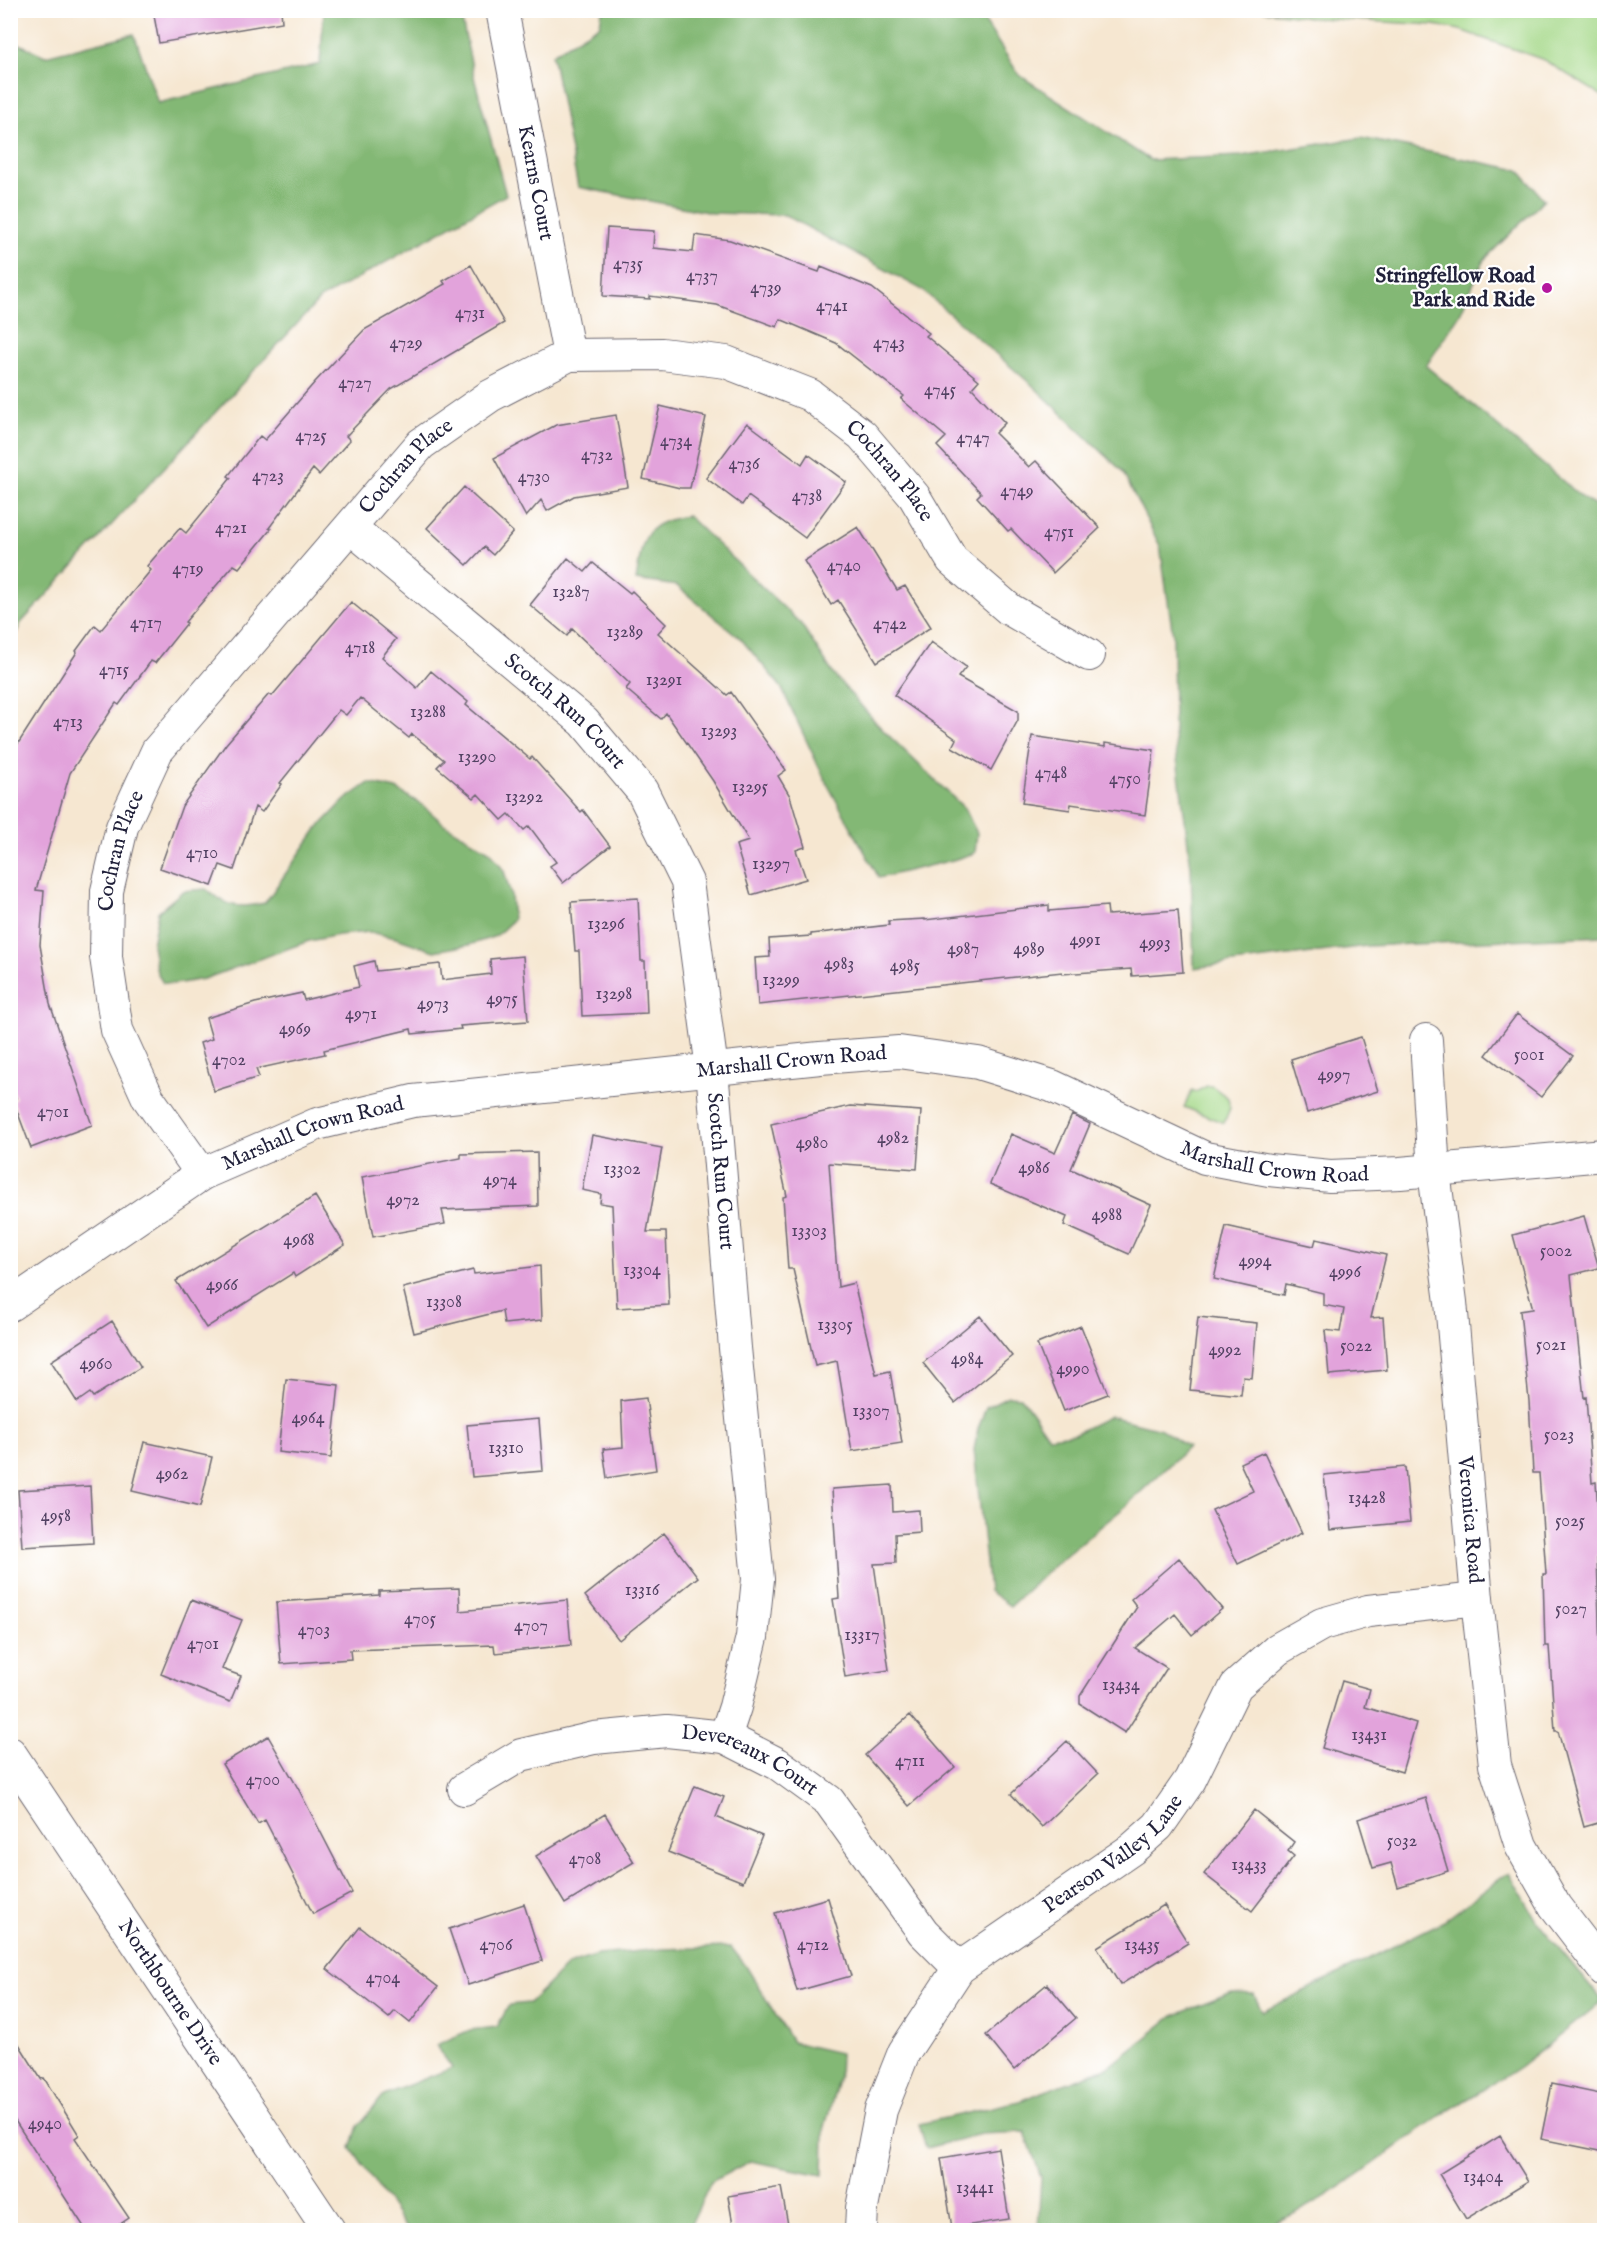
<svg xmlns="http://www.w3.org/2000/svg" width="1615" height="2241" font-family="'IM FELL English',serif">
<rect width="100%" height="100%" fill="#fff"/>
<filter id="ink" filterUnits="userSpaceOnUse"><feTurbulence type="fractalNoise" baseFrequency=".0167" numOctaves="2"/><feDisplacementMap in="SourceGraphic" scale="12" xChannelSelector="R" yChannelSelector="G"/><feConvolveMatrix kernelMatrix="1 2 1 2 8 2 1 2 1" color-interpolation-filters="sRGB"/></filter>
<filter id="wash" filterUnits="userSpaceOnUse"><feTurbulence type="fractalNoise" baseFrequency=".008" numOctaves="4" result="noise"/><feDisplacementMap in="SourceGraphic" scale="24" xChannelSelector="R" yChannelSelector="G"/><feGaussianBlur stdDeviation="1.35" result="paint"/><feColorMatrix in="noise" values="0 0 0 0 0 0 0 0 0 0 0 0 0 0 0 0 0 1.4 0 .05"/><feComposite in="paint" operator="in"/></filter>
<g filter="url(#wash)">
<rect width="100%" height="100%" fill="#f6e7d1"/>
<!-- green -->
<path fill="#a4d888" stroke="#637d62" stroke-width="1.5" d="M 1263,11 L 1604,11 L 1604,97 L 1544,60 L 1460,30 L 1434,25 L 1318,18 Z
M 1207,1086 L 1212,1086 L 1228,1098 L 1230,1108 L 1224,1123 L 1184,1107 L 1192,1090 L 1196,1092 Z"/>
<!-- forest -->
<path fill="#83b874" stroke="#526d58" stroke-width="1.5" d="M 324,11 L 460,11 L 475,81 L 506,195 L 320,299 L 21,623 L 11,644 L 11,40 L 45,56 L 134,34 L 158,103 L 320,64 Z
M 602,11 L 978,11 L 1019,75 L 1150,160 L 1241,156 L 1361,138 L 1519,170 L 1544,200 L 1484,260 L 1460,314 L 1426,366 L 1583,498 L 1604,512 L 1604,936 L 1367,946 L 1194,968 L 1191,867 L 1174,735 L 1173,636 L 1160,546 L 1122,471 L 1032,385 L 921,289 L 785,215 L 712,213 L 578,187 L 552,54 L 600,25 Z
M 688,516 L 801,624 L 834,675 L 881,728 L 964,808 L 977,833 L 975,853 L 953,860 L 879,878 L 825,780 L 781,687 L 741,639 L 677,586 L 636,580 C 643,539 642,522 688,516 Z
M 369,783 L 396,789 L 421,804 L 444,824 L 491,852 L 504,871 L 511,895 L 513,920 L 496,936 L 469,945 L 434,951 L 396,938 L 369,932 L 339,935 L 309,941 L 204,979 L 175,984 L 163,983 L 157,973 L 152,945 L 158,912 L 183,891 L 206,889 C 229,907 235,909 265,903 L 317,829 L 345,800 Z
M 1008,1396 L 1021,1397 L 1049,1437 L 1074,1434 L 1110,1416 L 1161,1429 L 1188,1447 L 1126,1506 L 1060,1560 L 1010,1606 L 989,1591 L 974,1450 L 978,1429 L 986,1407 Z
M 1509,1872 L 1539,1924 L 1603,2001 C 1576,2022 1549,2045 1521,2066 C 1492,2086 1460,2102 1431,2122 C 1377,2160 1317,2212 1252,2230 L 1038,2230 L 1041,2177 L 1025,2132 L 981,2134 L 926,2148 L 919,2124 L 1019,2101 L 1109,2067 L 1173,2016 L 1232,1993 L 1254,1994 L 1262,2012 L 1444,1921 Z
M 731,1947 L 746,1966 L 792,2042 L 840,2053 L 839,2077 L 824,2130 L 823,2175 L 750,2161 L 711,2182 L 688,2230 L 407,2230 L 351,2148 L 358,2126 L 384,2095 L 452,2068 L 436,2045 L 470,2030 L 497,2027 L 509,2005 L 529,2003 L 568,1965 L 597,1955 L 662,1949 Z"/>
<g id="blocks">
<!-- building -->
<path fill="#e2a3db" d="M 153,10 L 281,10 L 282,22 L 159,43 Z
M 607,228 L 654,231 L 653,248 L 693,252 L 695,235 L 730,240 L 819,272 L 821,267 L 872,288 L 929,333 L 926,336 L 979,380 L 972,388 L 1005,423 L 995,433 L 1029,467 L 1036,461 L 1100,528 L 1053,573 L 1011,529 L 1008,531 L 977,497 L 981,493 L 937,446 L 946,437 L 901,399 L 904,396 L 836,343 L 780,319 L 777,327 L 717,305 L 650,296 L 650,299 L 603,296 Z
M 471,265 L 504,323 L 391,389 L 346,436 L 350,440 L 319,475 L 313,469 L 269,528 L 271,529 L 239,568 L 234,565 L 185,622 L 187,623 L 155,663 L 151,661 L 119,705 L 116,703 L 70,773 L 36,890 L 44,891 L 40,945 L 50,1004 L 92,1125 L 31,1148 L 13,1100 L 16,1098 L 10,1083 L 10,756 L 77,652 L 76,651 L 95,625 L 101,630 L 151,570 L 147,566 L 180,528 L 186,533 L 231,478 L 228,476 L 260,436 L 265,440 L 315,382 L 364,330 L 445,284 L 443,281 Z
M 660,406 L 706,417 L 690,488 L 680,488 L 643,479 Z
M 616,415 L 628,487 L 574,496 L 547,511 L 541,500 L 526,517 L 494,458 L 556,425 Z
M 747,423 L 802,464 L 808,454 L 846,482 L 805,538 L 748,496 L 742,505 L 706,478 Z
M 464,487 L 513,532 L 493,555 L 484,547 L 467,565 L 427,528 Z
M 858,527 L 897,590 L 905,586 L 931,627 L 877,662 L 838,600 L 831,605 L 804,561 Z
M 568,558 L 585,572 L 593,563 L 630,593 L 632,591 L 666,624 L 658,633 L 727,695 L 731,692 L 786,770 L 778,776 L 790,796 L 805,847 L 796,850 L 806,879 L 751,895 L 736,845 L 749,841 L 713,781 L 666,713 L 661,719 L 626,689 L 630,684 L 572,629 L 567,636 L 530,605 Z
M 351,602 L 396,639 L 382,657 L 417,688 L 431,671 L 468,702 L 466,705 L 530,759 L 532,757 L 581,812 L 583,810 L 610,846 L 563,883 L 550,866 L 556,862 L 529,826 L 524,830 L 509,814 L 502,820 L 478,794 L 474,798 L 437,767 L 444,760 L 412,734 L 409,738 L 360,698 L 346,715 L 339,710 L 280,783 L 282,784 L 262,812 L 255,807 L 234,870 L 220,865 L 212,886 L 160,868 L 182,806 L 226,744 L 269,694 L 272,696 Z
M 931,642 L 966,667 L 958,677 L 1018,711 L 1018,720 L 991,770 L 952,747 L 956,739 L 894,695 Z
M 1032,736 L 1105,747 L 1105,743 L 1154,750 L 1145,815 L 1071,804 L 1070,810 L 1022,803 Z
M 638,898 L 641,961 L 645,961 L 647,1013 L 582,1016 L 579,951 L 575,951 L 571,902 Z
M 1049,905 L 1049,911 L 1107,906 L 1108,915 L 1178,910 L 1183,972 L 1132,976 L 1131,969 L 1062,974 L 1062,972 L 758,1005 L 755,958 L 770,957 L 769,939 L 811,936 L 811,934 L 889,925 L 888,921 L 925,919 L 925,920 Z
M 523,956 L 528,1021 L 460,1026 L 461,1029 L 412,1034 L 411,1029 L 324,1050 L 325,1054 L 256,1069 L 259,1077 L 214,1091 L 200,1043 L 212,1039 L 206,1018 L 255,1003 L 302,993 L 304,1000 L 359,987 L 354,966 L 374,961 L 376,971 L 440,964 L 442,980 L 491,974 L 490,959 Z
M 1517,1014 L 1573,1056 L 1541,1097 L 1486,1055 Z
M 1361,1037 L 1378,1091 L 1307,1113 L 1291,1059 Z
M 850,1106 L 921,1111 L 917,1169 L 829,1163 L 838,1287 L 854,1283 L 876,1374 L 890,1371 L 902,1443 L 852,1451 L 837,1361 L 815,1366 L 793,1269 L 788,1269 L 783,1197 L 787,1196 L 771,1124 Z
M 1072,1115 L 1090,1124 L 1071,1169 L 1151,1205 L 1129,1254 L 1064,1225 L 1067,1217 L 990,1184 L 1011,1134 L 1055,1153 Z
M 592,1135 L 662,1148 L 647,1232 L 666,1232 L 669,1305 L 617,1308 L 612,1205 L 600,1203 L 601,1194 L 582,1190 Z
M 537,1152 L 538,1206 L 442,1210 L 445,1224 L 373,1237 L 362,1177 L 461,1158 L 461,1154 Z
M 315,1196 L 345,1245 L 295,1277 L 293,1273 L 206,1328 L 176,1281 Z
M 1584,1216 L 1599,1268 L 1571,1275 L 1584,1398 L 1586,1397 L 1592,1483 L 1596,1482 L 1601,1555 L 1597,1555 L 1600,1655 L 1603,1655 L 1605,1680 L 1605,1821 L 1584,1827 L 1558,1731 L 1555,1731 L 1549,1646 L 1545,1646 L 1543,1574 L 1546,1574 L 1539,1473 L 1533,1473 L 1529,1401 L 1520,1311 L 1533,1309 L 1513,1235 Z
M 1226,1226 L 1314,1246 L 1316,1239 L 1386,1255 L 1371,1318 L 1383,1317 L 1387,1370 L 1329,1375 L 1325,1330 L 1340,1332 L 1344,1309 L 1323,1305 L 1323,1293 L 1286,1284 L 1284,1295 L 1214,1279 Z
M 540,1266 L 542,1320 L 504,1324 L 502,1311 L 414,1333 L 403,1288 L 473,1270 L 474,1274 Z
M 980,1316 L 1012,1356 L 955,1403 L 923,1363 Z
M 1198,1317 L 1257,1323 L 1252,1378 L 1243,1377 L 1241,1395 L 1190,1390 Z
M 112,1321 L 141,1367 L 93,1397 L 90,1393 L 77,1402 L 51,1361 Z
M 1081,1326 L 1108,1394 L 1064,1411 L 1037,1344 Z
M 286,1379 L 339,1385 L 331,1458 L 278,1452 Z
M 646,1398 L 656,1470 L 607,1478 L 603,1449 L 623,1447 L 621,1401 Z
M 539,1419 L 543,1471 L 472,1477 L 467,1425 Z
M 144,1442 L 212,1457 L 200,1507 L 132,1491 Z
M 1264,1452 L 1302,1533 L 1238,1564 L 1212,1510 L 1253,1491 L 1240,1463 Z
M 1405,1467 L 1410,1522 L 1330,1530 L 1324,1475 Z
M 892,1485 L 893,1512 L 919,1510 L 920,1532 L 895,1534 L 896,1563 L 874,1564 L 889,1670 L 845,1677 L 833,1599 L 839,1598 L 832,1489 Z
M 90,1486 L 93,1543 L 22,1547 L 18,1490 Z
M 664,1533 L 698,1577 L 619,1640 L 585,1596 Z
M 1179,1558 L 1222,1609 L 1192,1635 L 1175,1614 L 1135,1648 L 1167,1668 L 1125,1733 L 1080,1704 L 1080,1696 L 1137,1607 L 1131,1599 Z
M 459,1588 L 460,1611 L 567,1600 L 571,1645 L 495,1653 L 494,1645 L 350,1650 L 351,1659 L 281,1664 L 276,1602 L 379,1595 L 379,1591 Z
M 191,1600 L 242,1620 L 222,1669 L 241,1676 L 230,1702 L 161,1674 Z
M 1342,1681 L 1370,1689 L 1365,1707 L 1416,1723 L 1402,1772 L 1322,1748 Z
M 910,1715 L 955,1767 L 909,1806 L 865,1755 Z
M 268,1736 L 299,1790 L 352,1893 L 313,1914 L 265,1820 L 258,1824 L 222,1764 Z
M 1067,1741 L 1098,1774 L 1042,1827 L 1011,1794 Z
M 695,1786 L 724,1797 L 716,1817 L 762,1836 L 743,1882 L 668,1852 Z
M 1426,1798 L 1448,1871 L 1398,1887 L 1391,1863 L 1373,1868 L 1358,1819 Z
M 1254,1810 L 1294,1842 L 1288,1851 L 1294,1856 L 1252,1911 L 1204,1874 Z
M 605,1814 L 634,1862 L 565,1904 L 536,1856 Z
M 828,1898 L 851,1976 L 797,1991 L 775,1913 Z
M 524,1904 L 542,1961 L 468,1985 L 449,1929 Z
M 1164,1905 L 1188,1943 L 1120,1985 L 1097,1947 Z
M 360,1927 L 438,1987 L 410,2023 L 395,2011 L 389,2018 L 327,1969 Z
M 1047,1984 L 1076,2018 L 1014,2070 L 986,2035 Z
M 10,2030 L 41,2079 L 44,2078 L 79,2135 L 75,2138 L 129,2218 L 111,2230 L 86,2230 L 10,2113 Z
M 1552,2084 L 1605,2095 L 1605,2152 L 1541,2139 Z
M 1500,2136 L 1528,2181 L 1466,2219 L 1439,2174 Z
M 998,2148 L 1009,2219 L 952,2228 L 941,2158 Z
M 781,2187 L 789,2230 L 734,2230 L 728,2196 Z"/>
</g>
</g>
<g filter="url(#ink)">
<use href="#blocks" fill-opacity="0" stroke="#6c6770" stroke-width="1.5"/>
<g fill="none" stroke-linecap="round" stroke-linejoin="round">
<!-- minor casing -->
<g stroke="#6c6770" stroke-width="34">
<g id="minor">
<path id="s1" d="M 502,10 L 569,355"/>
<path id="s2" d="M 351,528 L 584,722 L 642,791 L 687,882 L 712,1069 L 735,1348 L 758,1579 L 752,1637 L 735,1707 L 725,1737"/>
<path id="s3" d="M 1426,1040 L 1434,1172 L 1451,1302 L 1477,1599 L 1495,1765 L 1521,1846 L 1555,1906 L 1604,1970"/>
<path id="s4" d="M 202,1174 L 148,1098 L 117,1030 L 106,957 L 107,891 L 122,827 L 157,751 L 421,444 L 490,396 L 569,355 L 662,354 L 726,362 L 810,395 L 862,435 L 914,496 L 952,560 L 1009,609 L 1089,655"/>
<path id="s5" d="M 10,1305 L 202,1174 L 317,1124 L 413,1101 L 820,1058 L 899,1052 L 978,1063 L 1052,1086 L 1205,1158 L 1269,1170 L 1330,1176 L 1400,1173 L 1604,1155"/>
<path id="s6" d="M 10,1753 L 329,2230"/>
<path id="s7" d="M 464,1789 L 521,1755 L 594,1738 L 667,1731 L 725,1737 L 778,1764 L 829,1801 L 923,1932 L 959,1968"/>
<path id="s8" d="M 861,2230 L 862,2208 L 881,2110 L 904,2052 L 959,1968 L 1132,1849 L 1158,1826 L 1190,1780 L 1236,1686 L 1278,1649 L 1322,1624 L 1368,1611 L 1477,1599"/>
</g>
</g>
<!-- minor -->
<use href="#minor" stroke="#fff" stroke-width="32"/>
</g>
</g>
<!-- markers -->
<circle fill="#b5179e" stroke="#fff" stroke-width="2" cx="1547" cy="288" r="6"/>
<g text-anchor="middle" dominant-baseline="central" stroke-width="4.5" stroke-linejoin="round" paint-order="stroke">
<!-- number labels -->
<g font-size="18" fill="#524263">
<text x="628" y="264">4735</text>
<text x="702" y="276">4737</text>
<text x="766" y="288">4739</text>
<text x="832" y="306">4741</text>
<text x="470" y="313">4731</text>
<text x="406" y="343">4729</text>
<text x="889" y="343">4743</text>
<text x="355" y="383">4727</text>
<text x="940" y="390">4745</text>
<text x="311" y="436">4725</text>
<text x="973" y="438">4747</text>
<text x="676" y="441">4734</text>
<text x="597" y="455">4732</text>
<text x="744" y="464">4736</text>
<text x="268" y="476">4723</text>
<text x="534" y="477">4730</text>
<text x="1017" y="491">4749</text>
<text x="807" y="496">4738</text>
<text x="231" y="528">4721</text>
<text x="1059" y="532">4751</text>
<text x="844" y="566">4740</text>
<text x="188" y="569">4719</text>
<text x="571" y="592">13287</text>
<text x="146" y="623">4717</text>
<text x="890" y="624">4742</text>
<text x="625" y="632">13289</text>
<text x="360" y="648">4718</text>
<text x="114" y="670">4715</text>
<text x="664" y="680">13291</text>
<text x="428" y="712">13288</text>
<text x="68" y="722">4713</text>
<text x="719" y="731">13293</text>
<text x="477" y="757">13290</text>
<text x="1051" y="773">4748</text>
<text x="1125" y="779">4750</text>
<text x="750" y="787">13295</text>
<text x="524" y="797">13292</text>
<text x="202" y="853">4710</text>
<text x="771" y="864">13297</text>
<text x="606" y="924">13296</text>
<text x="1085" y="940">4991</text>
<text x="1155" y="943">4993</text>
<text x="963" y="949">4987</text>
<text x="1029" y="949">4989</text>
<text x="839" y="964">4983</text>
<text x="905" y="966">4985</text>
<text x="781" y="980">13299</text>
<text x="614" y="994">13298</text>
<text x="502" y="999">4975</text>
<text x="433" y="1004">4973</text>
<text x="361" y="1014">4971</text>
<text x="295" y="1029">4969</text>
<text x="1529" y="1055">5001</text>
<text x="229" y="1060">4702</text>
<text x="1334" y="1075">4997</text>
<text x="53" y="1112">4701</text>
<text x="893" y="1138">4982</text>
<text x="812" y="1143">4980</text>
<text x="1034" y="1168">4986</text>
<text x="622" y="1169">13302</text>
<text x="500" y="1180">4974</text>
<text x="403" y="1200">4972</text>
<text x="1107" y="1215">4988</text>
<text x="809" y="1231">13303</text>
<text x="299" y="1240">4968</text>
<text x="1556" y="1251">5002</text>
<text x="1255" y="1261">4994</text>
<text x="642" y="1270">13304</text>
<text x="1345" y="1272">4996</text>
<text x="222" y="1285">4966</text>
<text x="444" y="1302">13308</text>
<text x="835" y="1325">13305</text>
<text x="1551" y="1345">5021</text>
<text x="1356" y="1346">5022</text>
<text x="1225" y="1350">4992</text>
<text x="967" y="1359">4984</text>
<text x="96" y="1364">4960</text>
<text x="1073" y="1369">4990</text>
<text x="871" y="1411">13307</text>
<text x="308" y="1418">4964</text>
<text x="1559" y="1435">5023</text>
<text x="506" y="1448">13310</text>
<text x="172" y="1474">4962</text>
<text x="1367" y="1498">13428</text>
<text x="56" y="1516">4958</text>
<text x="1570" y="1521">5025</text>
<text x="642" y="1590">13316</text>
<text x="1571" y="1609">5027</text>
<text x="420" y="1619">4705</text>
<text x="531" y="1626">4707</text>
<text x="314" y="1630">4703</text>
<text x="862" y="1635">13317</text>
<text x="203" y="1644">4701</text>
<text x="1121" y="1685">13434</text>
<text x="1369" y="1735">13431</text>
<text x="910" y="1761">4711</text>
<text x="263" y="1780">4700</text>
<text x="1402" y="1841">5032</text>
<text x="585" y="1859">4708</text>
<text x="1249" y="1865">13433</text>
<text x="496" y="1945">4706</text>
<text x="813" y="1945">4712</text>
<text x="1142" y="1945">13435</text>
<text x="383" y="1978">4704</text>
<text x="45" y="2124">4940</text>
<text x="1483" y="2177">13404</text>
<text x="975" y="2188">13441</text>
</g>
<!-- street labels -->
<g font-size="21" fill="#22223b" stroke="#fff">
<text stroke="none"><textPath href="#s1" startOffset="176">Kearns Court</textPath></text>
<text stroke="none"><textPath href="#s4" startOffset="836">Cochran Place</textPath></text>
<text stroke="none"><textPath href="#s4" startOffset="1394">Cochran Place</textPath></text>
<text stroke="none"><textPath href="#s2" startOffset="282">Scotch Run Court</textPath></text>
<text stroke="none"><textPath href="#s4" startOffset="350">Cochran Place</textPath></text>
<text stroke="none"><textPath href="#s5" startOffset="837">Marshall Crown Road</textPath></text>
<text stroke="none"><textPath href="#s5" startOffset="351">Marshall Crown Road</textPath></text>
<text stroke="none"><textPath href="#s5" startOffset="1341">Marshall Crown Road</textPath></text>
<text stroke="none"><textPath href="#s2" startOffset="786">Scotch Run Court</textPath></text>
<text stroke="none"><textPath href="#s3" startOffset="482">Veronica Road</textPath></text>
<text stroke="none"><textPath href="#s7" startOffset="304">Devereaux Court</textPath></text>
<text stroke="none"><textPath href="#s8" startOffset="477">Pearson Valley Lane</textPath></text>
<text stroke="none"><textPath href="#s6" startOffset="288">Northbourne Drive</textPath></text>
</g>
<!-- poi labels -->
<g font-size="21" font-weight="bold" fill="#22223b" stroke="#fff" text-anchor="end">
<text x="1535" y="276">Stringfellow Road<tspan x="1535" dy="24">Park and Ride</tspan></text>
</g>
</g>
<!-- margin -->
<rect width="1615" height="2241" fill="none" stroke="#fff" stroke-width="36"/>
</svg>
